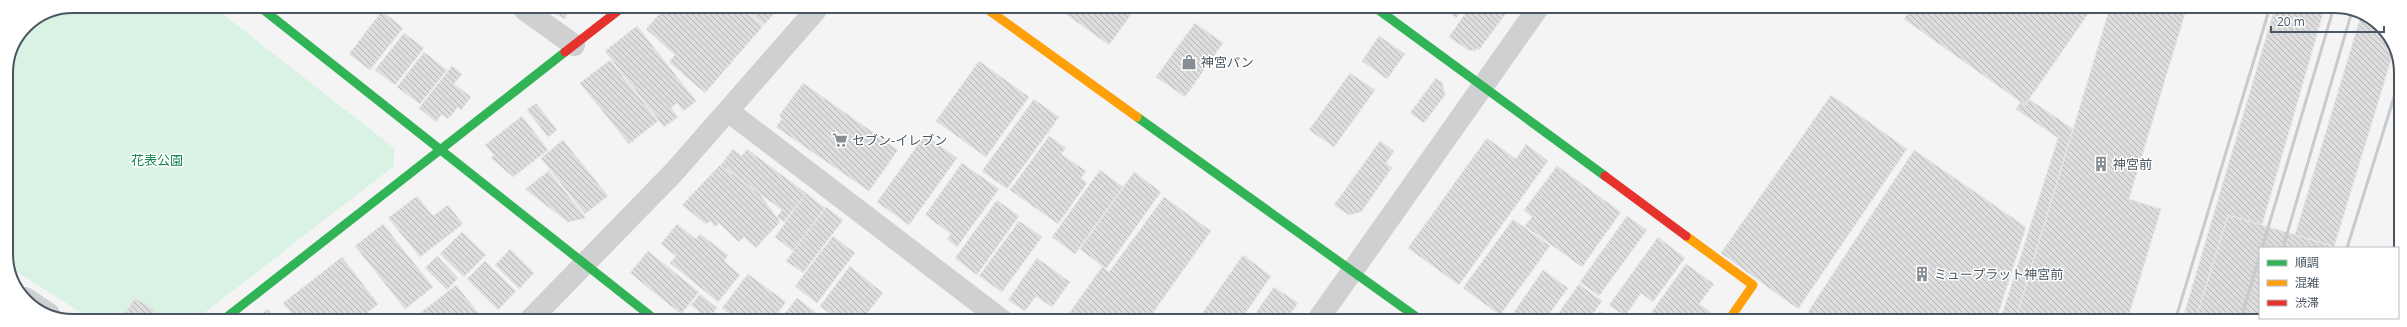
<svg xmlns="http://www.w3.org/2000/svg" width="2407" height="327" font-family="'Open Sans','Noto Sans JP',sans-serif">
<defs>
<pattern id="building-back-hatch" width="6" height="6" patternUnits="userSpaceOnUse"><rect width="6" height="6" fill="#ddddde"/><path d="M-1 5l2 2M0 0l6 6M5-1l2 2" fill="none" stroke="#b5b6b7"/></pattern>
</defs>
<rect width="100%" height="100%" fill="#f4f4f4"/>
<!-- green -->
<path fill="#d9f2e3" d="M 48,11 L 219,11 L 394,148 L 394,166 L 195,320 L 93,320 L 8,266 L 6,73 C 13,39 19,30 48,11 Z"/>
<!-- building -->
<path fill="url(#building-back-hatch)" stroke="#e5e6e7" d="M 1912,7 L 2093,7 L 2025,105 L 1904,19 Z
M 2110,7 L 2187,7 L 2129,199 L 2161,209 L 2127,321 L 2015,321 Z
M 2275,7 L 2325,7 L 2262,225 L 2228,215 L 2195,321 L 2182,321 Z
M 1443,8 L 1464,8 L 1456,18 Z
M 1469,8 L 1510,8 L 1479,50 L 1477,48 L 1475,51 L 1468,50 L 1449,37 Z
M 1059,9 L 1135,9 L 1109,45 Z
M 548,10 L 569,10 L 565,19 Z
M 663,10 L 745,10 L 763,26 L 705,93 L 669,62 L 675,55 L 646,29 Z
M 747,10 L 777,10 L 764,25 Z
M 382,11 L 403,28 L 370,70 L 349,54 Z
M 2361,15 L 2378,23 L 2394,50 L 2334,247 L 2295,235 Z
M 1195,23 L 1223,43 L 1185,97 L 1156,77 Z
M 637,26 L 696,101 L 684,111 L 677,103 L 671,108 L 678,117 L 664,127 L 605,51 Z
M 404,33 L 424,48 L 395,85 L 375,70 Z
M 1379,36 L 1405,54 L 1387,79 L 1362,61 Z
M 424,52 L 447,70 L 420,104 L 397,87 Z
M 610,60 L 658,121 L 629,144 L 580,83 Z
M 979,61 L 1029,97 L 986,157 L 936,121 Z
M 452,66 L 462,74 L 454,84 L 471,97 L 461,110 L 458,107 L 448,119 L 442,114 L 436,122 L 419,108 Z
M 1350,73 L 1375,90 L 1334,147 L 1309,130 Z
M 1436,78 L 1442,82 L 1445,95 L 1424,123 L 1410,113 Z
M 803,83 L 898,150 L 869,191 L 776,127 L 782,119 L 779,116 Z
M 1831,95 L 1907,149 L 1798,309 L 1721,253 Z
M 1034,99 L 1059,117 L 1007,189 L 982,171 Z
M 2029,99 L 2073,129 L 2015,321 L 2000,321 L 2058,138 L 2016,109 L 2021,102 L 2025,105 Z
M 536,103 L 557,130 L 548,137 L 527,110 Z
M 522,116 L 548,150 L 513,177 L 491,158 L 494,155 L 485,145 Z
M 925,135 L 957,158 L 909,225 L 877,202 Z
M 1049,136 L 1066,148 L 1061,154 L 1086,171 L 1081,178 L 1087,183 L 1058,224 L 1010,190 Z
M 1487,138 L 1516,159 L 1526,144 L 1548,161 L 1459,285 L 1408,248 Z
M 563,140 L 608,196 L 585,214 L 541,158 Z
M 1380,141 L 1394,151 L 1386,163 L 1392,168 L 1361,212 L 1349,215 L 1334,205 Z
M 733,149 L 742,156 L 747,149 L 806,193 L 784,222 L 777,217 L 782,210 L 721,165 Z
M 1914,150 L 2026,227 L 1996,321 L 1802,321 Z
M 962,163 L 999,189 L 957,247 L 947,239 L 951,234 L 925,215 Z
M 720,165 L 759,193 L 780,222 L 756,248 L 744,237 L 739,242 L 719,223 L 715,227 L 711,221 L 706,224 L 682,205 Z
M 1557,166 L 1621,212 L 1582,267 L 1525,226 L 1532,217 L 1524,210 Z
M 1100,170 L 1123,187 L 1075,254 L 1052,237 Z
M 549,171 L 586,218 L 568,222 L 525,189 Z
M 1134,172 L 1161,192 L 1106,269 L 1080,249 Z
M 806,193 L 825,208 L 793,251 L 775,237 Z
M 417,196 L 433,216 L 448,205 L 463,224 L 420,257 L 388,218 Z
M 1164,197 L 1211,231 L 1147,321 L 1065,319 L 1102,267 L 1109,272 Z
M 997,200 L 1019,216 L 977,275 L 955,258 Z
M 826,207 L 843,220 L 803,273 L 786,261 Z
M 2228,215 L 2330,245 L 2329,248 L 2260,248 L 2260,318 L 2308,318 L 2307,321 L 2195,321 Z
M 1627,216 L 1647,230 L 1599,296 L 1580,282 Z
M 1513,219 L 1550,246 L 1500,315 L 1463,288 Z
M 1019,221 L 1042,237 L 1002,292 L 979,276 Z
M 383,224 L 433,287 L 405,309 L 355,246 Z
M 677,224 L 696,239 L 700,234 L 728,255 L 724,261 L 740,275 L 718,302 L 670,263 L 676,256 L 661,244 Z
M 462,232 L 486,255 L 464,277 L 440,254 Z
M 833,236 L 855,253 L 817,303 L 795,286 Z
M 1658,237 L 1685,258 L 1653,302 L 1641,293 L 1625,316 L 1609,305 Z
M 510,249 L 534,273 L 519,289 L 495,265 Z
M 648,251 L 699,292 L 681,314 L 630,273 Z
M 1243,255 L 1271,276 L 1240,321 L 1197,321 Z
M 437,256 L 458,278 L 447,290 L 425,268 Z
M 342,257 L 378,304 L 357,321 L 298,321 L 283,303 Z
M 1037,258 L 1070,282 L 1052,307 L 1036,296 L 1025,311 L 1008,300 Z
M 485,261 L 516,291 L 498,310 L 467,279 Z
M 1686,264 L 1714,284 L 1699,304 L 1713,314 L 1708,321 L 1645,321 Z
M 850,266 L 883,293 L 861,321 L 839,321 L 820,306 Z
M 1543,270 L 1568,288 L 1544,321 L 1508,321 Z
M 748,274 L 786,302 L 772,321 L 739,321 L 722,308 Z
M 1579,284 L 1602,301 L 1588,321 L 1553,321 Z
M 456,285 L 485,321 L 410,321 Z
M 1274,287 L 1298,303 L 1285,321 L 1250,321 Z
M 700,294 L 717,308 L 708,319 L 691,305 Z
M 135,298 L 154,310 L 148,320 L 134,320 L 124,315 Z
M 797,298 L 819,315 L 829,321 L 779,321 Z
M 268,309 L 277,321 L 253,320 Z
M 1600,311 L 1614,321 L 1593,321 Z"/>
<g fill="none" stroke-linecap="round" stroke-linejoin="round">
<!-- street -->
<path stroke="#ced0d2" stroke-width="22" d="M 525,10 L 574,45
M 728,111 L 1003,321
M 25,298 L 49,314
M 529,321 L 674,172 L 816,10
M 1317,321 L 1538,8"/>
<!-- fast -->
<path stroke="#30b455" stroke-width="9" d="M 1376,8 L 1605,176
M 265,11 L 657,321
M 1137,117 L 1422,321
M 223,320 L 565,52"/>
<!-- slow -->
<path stroke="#ff9f0a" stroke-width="9" d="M 987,9 L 1137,117
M 1686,236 L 1753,285 L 1728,321"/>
<!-- jam -->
<path stroke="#e5322d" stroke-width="9" d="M 565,52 L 619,10
M 1605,176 L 1686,236"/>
<!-- rail -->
<path stroke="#c9cacc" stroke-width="3" d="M 2262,248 L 2334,7
M 2283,248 L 2352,11
M 2347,248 L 2400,78
M 2398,265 L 2400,257
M 2175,321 L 2270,7
M 2240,321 L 2260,255
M 2261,321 L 2262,318
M 2324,321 L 2325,318"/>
</g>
<!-- icons -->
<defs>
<g id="shop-bare" transform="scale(1.2)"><path d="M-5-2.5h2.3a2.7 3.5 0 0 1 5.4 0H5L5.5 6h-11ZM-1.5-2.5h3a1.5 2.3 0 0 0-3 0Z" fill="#868d94" stroke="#fff" stroke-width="2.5" paint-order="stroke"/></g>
<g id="supermarket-bare" transform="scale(1.2)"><path d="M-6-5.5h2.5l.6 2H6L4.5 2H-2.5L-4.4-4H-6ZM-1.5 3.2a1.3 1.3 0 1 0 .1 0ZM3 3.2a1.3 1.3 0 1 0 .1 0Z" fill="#868d94" stroke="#fff" stroke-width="2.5" paint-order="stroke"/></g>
<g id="building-bare" transform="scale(1.2)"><path d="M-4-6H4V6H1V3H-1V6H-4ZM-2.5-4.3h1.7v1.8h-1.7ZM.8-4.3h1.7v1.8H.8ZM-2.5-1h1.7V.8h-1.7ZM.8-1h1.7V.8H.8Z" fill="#868d94" stroke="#fff" stroke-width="2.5" paint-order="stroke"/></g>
</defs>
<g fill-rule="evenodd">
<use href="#shop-bare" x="1189" y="62"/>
<use href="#supermarket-bare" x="840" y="140"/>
<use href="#building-bare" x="2101" y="164"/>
<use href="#building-bare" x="1922" y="274"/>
</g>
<g text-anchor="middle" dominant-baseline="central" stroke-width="3" stroke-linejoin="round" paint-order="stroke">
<!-- poi labels -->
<g font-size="13" fill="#4a5661" stroke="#fff" text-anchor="start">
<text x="1201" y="62">神宮パン</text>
<text x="852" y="140">セブン-イレブン</text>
<text x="2113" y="164">神宮前</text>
<text x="1934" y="274">ミュープラット神宮前</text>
</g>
<!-- park labels -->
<g font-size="13" fill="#17864f" stroke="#fff">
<text x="157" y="160">花表公園</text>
</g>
</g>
<!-- crop -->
<path d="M0 0H2407V327H0ZM73 13H2334A60 60 0 0 1 2394 73V254A60 60 0 0 1 2334 314H73A60 60 0 0 1 13 254V73A60 60 0 0 1 73 13Z" fill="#fff" fill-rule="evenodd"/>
<path fill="none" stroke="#4a5661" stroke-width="2" d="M73 13H2334A60 60 0 0 1 2394 73V254A60 60 0 0 1 2334 314H73A60 60 0 0 1 13 254V73A60 60 0 0 1 73 13Z"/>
<!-- legend -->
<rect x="2259" y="247" width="140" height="72" fill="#ffffff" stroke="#b7bbc0"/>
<rect x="2267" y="260" width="20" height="6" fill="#30b455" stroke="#b7bbc0"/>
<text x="2295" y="267" font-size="12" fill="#4a5661">順調</text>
<rect x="2267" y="280" width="20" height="6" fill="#ff9f0a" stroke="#b7bbc0"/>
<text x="2295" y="287" font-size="12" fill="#4a5661">混雑</text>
<rect x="2267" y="300" width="20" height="6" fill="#e5322d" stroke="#b7bbc0"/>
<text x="2295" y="307" font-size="12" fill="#4a5661">渋滞</text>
<!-- scale -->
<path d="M2271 26v6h113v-6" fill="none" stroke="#4a5661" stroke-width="2"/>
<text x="2277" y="26" font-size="12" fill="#4a5661" stroke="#ffffff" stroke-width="3" paint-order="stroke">20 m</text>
</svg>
